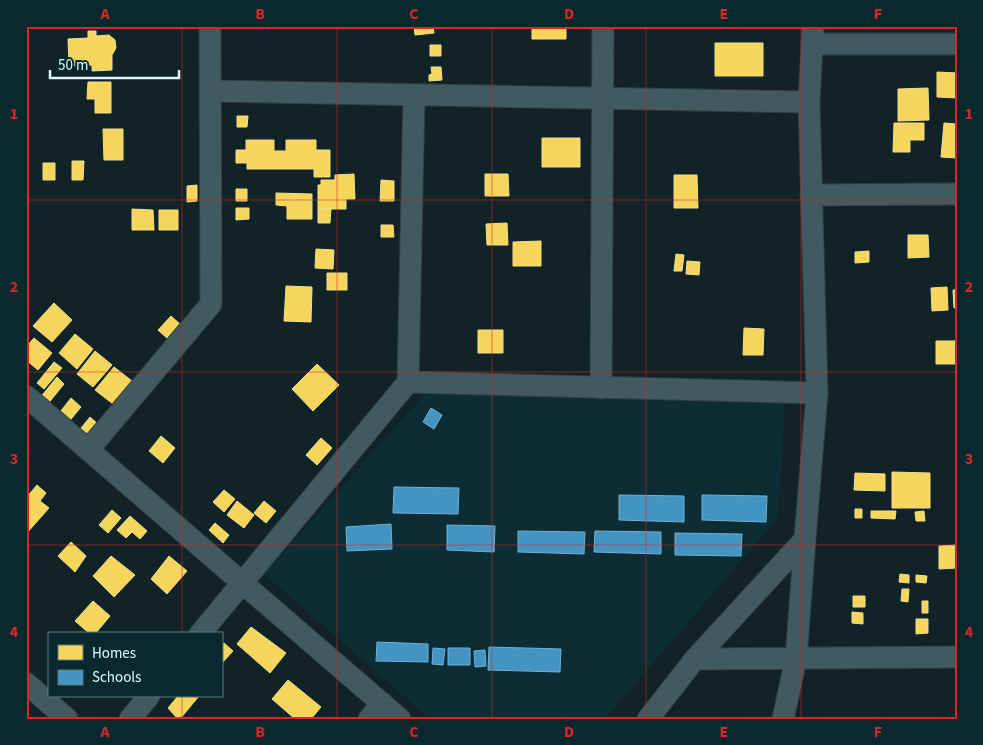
<svg xmlns="http://www.w3.org/2000/svg" width="983" height="745" font-family="'Source Sans 3',sans-serif">
<rect width="100%" height="100%" fill="#112327"/>
<!-- built -->
<path fill="#0c2d34" d="M 426,393 L 785,403 L 778,518 L 605,719 L 430,719 L 264,574 Z"/>
<!-- homes -->
<path fill="#f6d55c" stroke="#efe08d" d="M 414,26 L 433,26 L 434,33 L 415,35 Z
M 532,26 L 566,26 L 566,39 L 532,39 Z
M 88,31 L 96,31 L 96,36 L 109,35 L 115,40 L 116,48 L 112,55 L 112,70 L 92,71 L 92,65 L 69,66 L 68,39 L 88,38 Z
M 715,43 L 763,43 L 763,76 L 715,76 Z
M 430,45 L 441,45 L 441,56 L 430,56 Z
M 431,67 L 441,67 L 442,80 L 429,81 L 429,75 L 432,74 Z
M 937,72 L 957,73 L 957,98 L 937,97 Z
M 88,82 L 111,82 L 111,113 L 95,113 L 95,99 L 87,99 Z
M 928,88 L 929,120 L 898,121 L 898,89 Z
M 237,116 L 248,116 L 247,127 L 237,127 Z
M 894,123 L 924,123 L 924,140 L 910,140 L 910,152 L 893,152 Z
M 944,123 L 957,124 L 957,158 L 941,157 Z
M 103,129 L 123,129 L 123,160 L 104,160 Z
M 542,138 L 580,138 L 580,167 L 542,167 Z
M 246,140 L 274,140 L 274,151 L 286,151 L 286,140 L 316,140 L 316,150 L 330,150 L 330,177 L 314,177 L 314,169 L 247,169 L 247,163 L 236,163 L 236,150 L 246,150 Z
M 72,161 L 84,161 L 83,180 L 72,180 Z
M 43,163 L 55,163 L 55,180 L 43,180 Z
M 354,174 L 355,199 L 346,199 L 346,209 L 318,209 L 318,185 L 321,185 L 321,180 L 335,180 L 335,175 Z
M 485,174 L 508,174 L 509,196 L 485,196 Z
M 674,175 L 697,175 L 698,208 L 674,208 Z
M 381,180 L 394,181 L 394,201 L 380,201 Z
M 197,185 L 197,201 L 187,202 L 187,186 Z
M 236,189 L 247,189 L 247,201 L 236,201 Z
M 276,193 L 312,194 L 312,219 L 287,219 L 287,206 L 276,205 Z
M 236,208 L 249,208 L 249,219 L 236,220 Z
M 132,209 L 153,210 L 154,230 L 132,230 Z
M 318,209 L 331,209 L 330,223 L 318,223 Z
M 159,210 L 178,210 L 178,230 L 159,230 Z
M 507,223 L 508,245 L 487,245 L 486,224 Z
M 381,225 L 393,225 L 394,237 L 381,237 Z
M 908,235 L 928,235 L 929,257 L 908,258 Z
M 541,241 L 541,266 L 513,266 L 513,242 Z
M 316,249 L 334,250 L 333,269 L 315,268 Z
M 869,251 L 869,262 L 855,263 L 855,252 Z
M 676,254 L 684,255 L 682,271 L 674,271 Z
M 687,261 L 700,262 L 699,275 L 686,274 Z
M 327,273 L 347,273 L 347,290 L 327,290 Z
M 286,286 L 312,287 L 311,322 L 284,321 Z
M 947,287 L 948,310 L 932,311 L 931,288 Z
M 953,290 L 957,290 L 957,308 L 954,308 Z
M 54,303 L 72,320 L 52,342 L 33,326 Z
M 171,316 L 181,325 L 168,339 L 158,330 Z
M 744,328 L 764,329 L 763,355 L 743,355 Z
M 478,330 L 503,330 L 503,353 L 478,353 Z
M 75,334 L 93,349 L 77,369 L 59,353 Z
M 34,338 L 52,353 L 38,370 L 26,360 L 26,347 Z
M 936,341 L 957,341 L 957,364 L 936,364 Z
M 95,351 L 112,365 L 93,387 L 77,374 Z
M 54,362 L 62,368 L 44,389 L 37,383 Z
M 317,364 L 339,385 L 313,411 L 292,389 Z
M 114,367 L 132,381 L 113,404 L 95,390 Z
M 57,377 L 64,384 L 47,405 L 39,399 Z
M 71,398 L 81,407 L 67,424 L 57,416 Z
M 90,417 L 99,425 L 86,440 L 77,433 Z
M 161,436 L 175,448 L 163,463 L 149,451 Z
M 321,438 L 332,448 L 317,465 L 306,455 Z
M 892,472 L 930,473 L 930,508 L 892,508 Z
M 855,473 L 885,474 L 885,491 L 854,490 Z
M 37,485 L 46,493 L 40,501 L 49,508 L 26,534 L 26,498 Z
M 224,490 L 235,499 L 224,512 L 213,502 Z
M 237,501 L 254,515 L 244,528 L 227,515 Z
M 264,501 L 276,511 L 266,523 L 254,513 Z
M 855,509 L 862,509 L 862,518 L 855,518 Z
M 112,510 L 121,518 L 108,533 L 99,525 Z
M 871,511 L 896,511 L 895,519 L 871,518 Z
M 924,511 L 925,521 L 916,521 L 915,512 Z
M 130,516 L 147,531 L 140,539 L 132,532 L 126,538 L 117,530 Z
M 215,523 L 229,535 L 223,543 L 209,530 Z
M 71,542 L 86,556 L 75,572 L 58,556 Z
M 957,545 L 957,568 L 939,569 L 939,546 Z
M 111,556 L 135,575 L 114,597 L 93,576 Z
M 169,556 L 187,571 L 167,594 L 151,579 Z
M 900,574 L 909,575 L 909,583 L 899,582 Z
M 916,575 L 927,576 L 926,583 L 916,582 Z
M 902,589 L 909,589 L 908,602 L 901,601 Z
M 853,596 L 865,596 L 865,607 L 853,607 Z
M 93,601 L 110,616 L 95,634 L 90,634 L 75,621 Z
M 922,601 L 928,601 L 928,613 L 922,613 Z
M 852,612 L 863,613 L 863,624 L 852,623 Z
M 916,619 L 928,619 L 928,633 L 916,634 Z
M 251,627 L 286,653 L 270,673 L 237,644 Z
M 224,643 L 233,651 L 221,664 L 221,646 Z
M 288,680 L 321,707 L 311,719 L 295,719 L 272,699 Z
M 178,696 L 199,696 L 180,719 L 178,719 L 168,708 Z"/>
<!-- schools -->
<path fill="#4393c3" stroke="#72b1d5" d="M 431,408 L 442,415 L 434,429 L 423,422 Z
M 394,487 L 459,488 L 458,514 L 393,513 Z
M 619,495 L 684,496 L 684,522 L 619,520 Z
M 702,495 L 767,496 L 766,522 L 702,520 Z
M 391,524 L 392,549 L 347,551 L 346,527 Z
M 447,525 L 495,526 L 494,552 L 447,550 Z
M 518,531 L 585,532 L 584,554 L 518,552 Z
M 595,531 L 661,532 L 661,554 L 594,552 Z
M 675,533 L 742,534 L 741,556 L 675,555 Z
M 377,642 L 428,644 L 428,662 L 376,661 Z
M 489,647 L 561,649 L 560,672 L 488,670 Z
M 433,648 L 445,649 L 443,665 L 432,664 Z
M 448,648 L 470,648 L 470,665 L 448,665 Z
M 485,650 L 486,666 L 475,667 L 474,651 Z"/>
<g fill="none" stroke-linecap="round" stroke-linejoin="round">
<!-- minor casing -->
<g stroke="#333f42" stroke-width="23">
<path id="minor" d="M 812,44 L 957,44
M 210,91 C 409,96 609,97 809,102
M 811,195 L 957,194
M 408,382 L 817,393
M 601,388 L 603,26
M 26,396 L 400,719
M 88,450 L 211,304 L 210,26
M 200,634 L 408,382 L 414,96
M 695,659 L 957,657
M 26,683 L 67,719
M 130,719 L 149,696
M 369,719 L 382,703
M 648,719 L 695,659 L 805,539 L 817,393 L 809,102 L 813,26
M 783,719 L 796,659 L 805,539"/>
</g>
<!-- minor -->
<use href="#minor" stroke="#405a60" stroke-width="21"/>
</g>
<!-- grid -->
<path fill="none" stroke="#d62828" stroke-width="1" stroke-opacity="0.55" d="M 182,26 L 182,634M 337,26 L 337,719M 492,26 L 492,719M 646,26 L 646,719M 801,26 L 801,719M 26,200 L 957,200M 26,372 L 957,372M 26,545 L 957,545M 182,696 L 182,719"/>
<!-- border -->
<rect width="983" height="745" fill="none" stroke="#09292f" stroke-width="55"/>
<!-- legend -->
<rect x="48" y="632" width="175" height="65" fill="#09292f" stroke="#5e7c82"/>
<rect x="58" y="645" width="25" height="15" fill="#f6d55c" stroke="#5e7c82"/>
<text x="92" y="658" font-size="15" fill="#def8fe">Homes</text>
<rect x="58" y="670" width="25" height="15" fill="#4393c3" stroke="#5e7c82"/>
<text x="92" y="682" font-size="15" fill="#def8fe">Schools</text>
<!-- scale -->
<path d="M50 70v8h129v-8" fill="none" stroke="#def8fe" stroke-width="2.5"/>
<text x="58" y="70" font-size="15" fill="#def8fe" stroke="#09292f" stroke-width="4" paint-order="stroke">50 m</text>
<rect x="28" y="28" width="928" height="690" fill="none" stroke="#d62828" stroke-width="2"/>
<g font-size="16" text-anchor="middle" font-weight="bold" fill="#d62828">
<text x="105" y="19">A</text>
<text x="260" y="19">B</text>
<text x="414" y="19">C</text>
<text x="569" y="19">D</text>
<text x="724" y="19">E</text>
<text x="878" y="19">F</text>
<text x="14" y="119">1</text>
<text x="969" y="119">1</text>
<text x="14" y="292">2</text>
<text x="969" y="292">2</text>
<text x="14" y="464">3</text>
<text x="969" y="464">3</text>
<text x="14" y="637">4</text>
<text x="969" y="637">4</text>
<text x="105" y="737">A</text>
<text x="260" y="737">B</text>
<text x="414" y="737">C</text>
<text x="569" y="737">D</text>
<text x="724" y="737">E</text>
<text x="878" y="737">F</text>
</g>
</svg>
